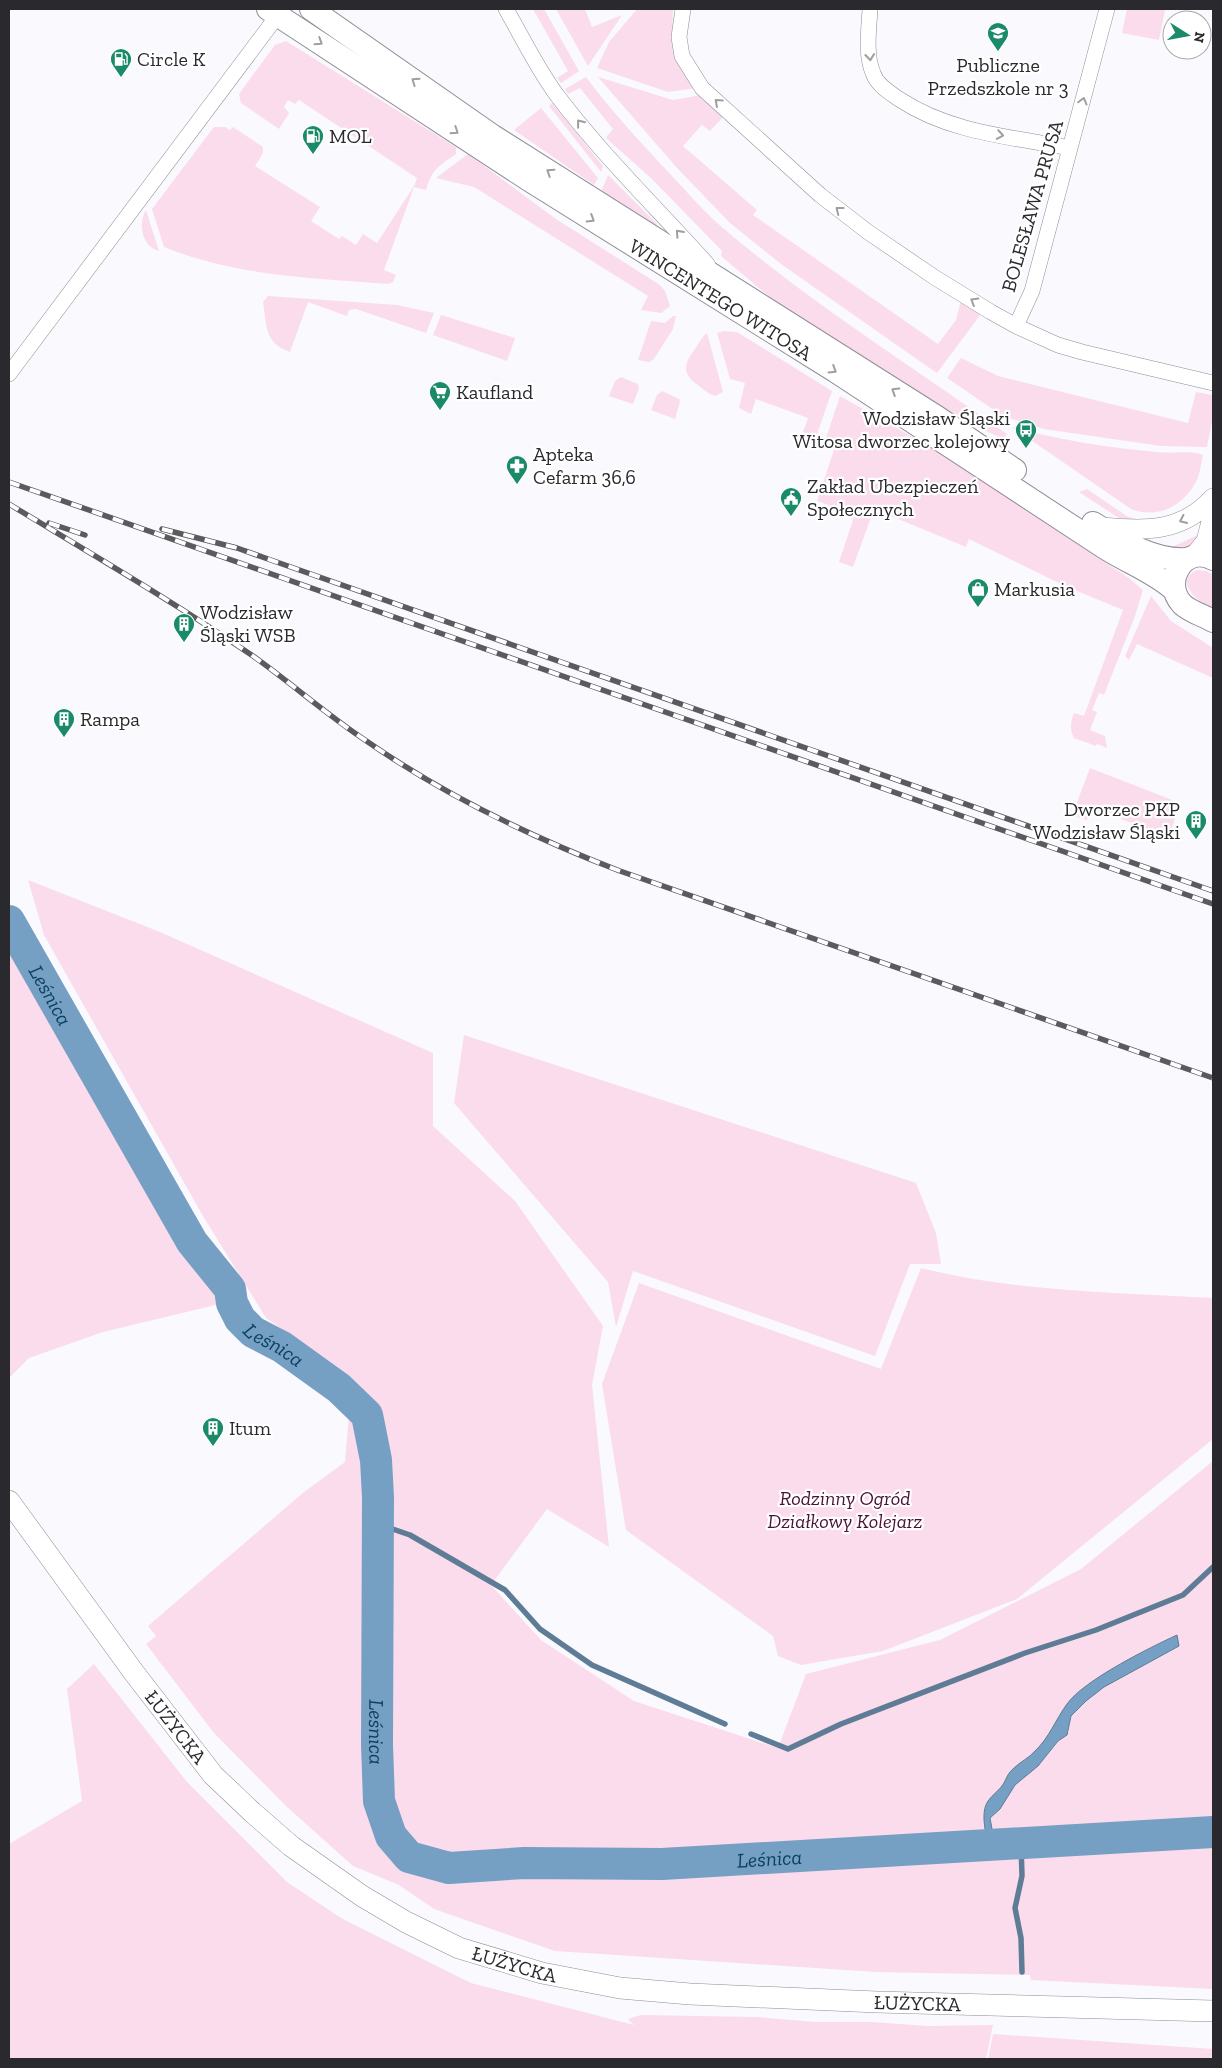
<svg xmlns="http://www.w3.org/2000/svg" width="1222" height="2068" font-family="'Zilla Slab',serif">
<rect width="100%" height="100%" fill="#faf9fe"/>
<!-- green -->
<path fill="#fbdcec" d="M 533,9 L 544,9 L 579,71 L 561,83 L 557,78 L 568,71 Z
M 556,9 L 585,9 L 592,27 L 622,15 L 588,66 Z
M 637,9 L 673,9 L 672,38 L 697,88 L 668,92 L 597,68 L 609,42 Z
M 1127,9 L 1165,10 L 1159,40 L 1122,33 Z
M 286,41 L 456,147 L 456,154 C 439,166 432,169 426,190 L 414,187 L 384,270 L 396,275 L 393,282 L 388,284 C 313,278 235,276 164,247 L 152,209 L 214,127 L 225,127 L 230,130 L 233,127 L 263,147 L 263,153 L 255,166 L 320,207 L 311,221 L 339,239 L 342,236 L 356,245 L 363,234 L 377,243 L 414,186 L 417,178 L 299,100 L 295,104 L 288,100 L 284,107 L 289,113 L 279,129 L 241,103 L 239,94 L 275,45 Z
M 586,77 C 612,112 643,145 673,177 C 689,194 705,213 723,228 C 812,304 912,366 1007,434 L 1004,440 L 941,408 L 790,314 L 721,256 L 722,251 L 652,179 L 606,138 L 613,129 L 580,88 L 568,94 L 565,89 Z
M 598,77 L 673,100 L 701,95 L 725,115 L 710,131 L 702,125 L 683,146 L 757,210 L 753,215 L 938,344 L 956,320 L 961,300 L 981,314 L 937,373 L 931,369 L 781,264 L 730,223 L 678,169 Z
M 552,103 L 603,166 L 601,172 L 549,106 Z
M 541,108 L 598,178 L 594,185 L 514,130 Z
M 468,154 L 556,219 L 660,285 L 665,291 L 670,306 L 661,313 L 641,310 L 648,296 L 474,187 L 436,178 Z
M 608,175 L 657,224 L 655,229 L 600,194 Z
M 146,210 L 159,251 C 141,247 138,222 146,210 Z
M 268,296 L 397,305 L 434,313 L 426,333 L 356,309 L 349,310 L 347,316 L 308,302 L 290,352 C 264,343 267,326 263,302 Z
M 441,315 L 515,338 L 507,361 L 433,335 Z
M 673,316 L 676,316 L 673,329 L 654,359 L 649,362 L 638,360 L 651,321 L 665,323 Z
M 724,331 L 737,332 L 832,391 L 816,437 L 803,432 L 808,418 L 756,399 L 751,414 L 739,408 L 745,383 L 730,379 L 717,333 Z
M 707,333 L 723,392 L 715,396 C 708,394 703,389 698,385 C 681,373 684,364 695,349 C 699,343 702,337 707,333 Z
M 961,358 L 998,376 L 1188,423 L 1196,392 L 1213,395 L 1213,416 L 1207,447 L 1161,446 L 1044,429 L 1003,416 L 947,378 Z
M 621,377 L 638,384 L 639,388 L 633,404 L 609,396 L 615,381 Z
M 662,391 L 679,399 L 680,402 L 675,419 L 651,410 L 657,395 Z
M 840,396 L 932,448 L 1129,578 L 1143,590 L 1135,616 L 1104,695 L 1099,693 L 1092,710 L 1097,712 L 1090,730 L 1105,736 L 1107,748 L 1097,744 L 1096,746 L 1074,738 C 1070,731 1070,722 1074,713 L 1084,716 L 1123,610 L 1065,586 L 969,539 L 966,547 L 874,509 L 853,567 L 839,562 L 855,514 L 817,501 L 836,444 L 825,441 Z
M 1012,427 C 1059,440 1109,448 1157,452 C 1172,454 1189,450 1203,455 C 1201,464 1200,474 1196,482 C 1182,507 1158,519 1131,509 Z
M 1087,489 L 1128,517 L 1141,520 L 1164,517 L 1165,520 L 1128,521 L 1117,517 L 1079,492 Z
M 1200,534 L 1189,549 L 1163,551 Z
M 1197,570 L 1206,571 L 1213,574 L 1213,611 C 1201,603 1171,582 1197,570 Z
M 1151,596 L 1171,621 L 1213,648 L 1213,678 L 1137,644 L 1129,660 L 1125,656 Z
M 1090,768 L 1180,803 L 1169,837 L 1092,808 L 1087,820 L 1072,815 Z
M 28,880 L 160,932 L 433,1053 L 433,1126 L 515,1201 L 603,1326 L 592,1385 L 609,1547 L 547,1509 L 491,1585 L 541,1640 L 634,1701 L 778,1748 L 806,1674 L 940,1640 L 1081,1569 L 1213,1461 L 1213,1989 L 1031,1980 L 1030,1975 L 876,1972 L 555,1951 L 434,1909 L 399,1885 L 353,1866 L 286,1806 L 214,1733 L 146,1644 L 156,1636 L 148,1626 L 304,1492 L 345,1462 L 352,1378 L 293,1337 L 288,1351 L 286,1349 L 288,1333 L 266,1318 L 203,1216 L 44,935 Z
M 9,942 L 194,1262 L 224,1303 L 103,1332 L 29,1358 L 9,1378 Z
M 464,1035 L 916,1183 L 936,1233 L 941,1264 L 910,1264 L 875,1356 L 633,1271 L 616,1327 L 608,1282 L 454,1103 Z
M 921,1268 C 1016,1292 1116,1292 1213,1298 L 1213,1439 L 1017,1599 L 883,1651 L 801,1665 L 778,1656 L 773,1636 L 626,1530 L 602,1384 L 639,1283 L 881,1369 Z
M 94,1664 L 187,1782 L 287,1882 L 341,1918 L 471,1983 L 634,2025 L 628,2019 L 641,2015 L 757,2017 L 815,2022 L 872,2022 L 927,2026 L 993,2025 L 986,2059 L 9,2059 L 9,1844 L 82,1801 L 67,1689 Z
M 993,2034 L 1213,2049 L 1213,2059 L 988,2059 Z"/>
<!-- water -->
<path fill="#75a0c3" stroke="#5e7c96" d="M 1177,1635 L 1179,1646 L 1104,1687 L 1086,1701 L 1071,1716 L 1067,1735 L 1058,1741 L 1038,1766 L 1015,1785 L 1000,1809 L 990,1818 L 995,1845 L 988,1846 C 986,1832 980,1813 988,1801 C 992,1795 1000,1790 1004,1783 C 1007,1777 1008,1773 1014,1768 C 1020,1762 1029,1758 1035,1751 C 1049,1738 1056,1719 1067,1704 C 1084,1680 1149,1648 1177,1635 Z"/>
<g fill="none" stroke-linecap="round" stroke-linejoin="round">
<!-- stream -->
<path stroke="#5e7c96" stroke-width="5.5" d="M 378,1524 L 410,1535 L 505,1590 L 540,1629 L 592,1665 L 725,1724
M 751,1734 L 788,1749 L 841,1724 L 1025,1653 L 1096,1630 L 1183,1595 L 1213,1567
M 1021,1844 L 1022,1876 L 1015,1908 L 1021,1938 L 1022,1972"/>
<!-- river -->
<path stroke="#75a0c3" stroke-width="32" id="s1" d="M 9,921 L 192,1242 L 230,1289 L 232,1303 L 240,1319 L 253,1332 L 282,1347 L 339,1388 L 367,1415 L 376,1460 L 378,1497 L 377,1745 L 379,1801 L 391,1836 L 409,1857 L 449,1868 L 524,1863 L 662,1864 L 1213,1832"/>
<!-- minor casing -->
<g stroke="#8e8d95" stroke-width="16">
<path id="minor" d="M 506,9 C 522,37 537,68 556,94 C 602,155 657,208 708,265
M 683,9 L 679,37 L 682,56 L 702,88 L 820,195 L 868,232 L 934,277 L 991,312 L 1016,326 L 1058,345 L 1082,352 L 1213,383
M 870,9 C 869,29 865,54 873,73 C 877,85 889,92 899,99 C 950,133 1012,137 1070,148
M 1016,326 L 1032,291 L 1107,9
M 9,374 L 278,15"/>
</g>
<!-- tertiary casing -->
<g stroke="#8e8d95" stroke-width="20">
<path id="tertiary" d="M 1101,527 C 1145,531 1181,533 1213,498
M 1194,556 L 1206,541 L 1213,514"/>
</g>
<!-- secondary casing -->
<g stroke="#8e8d95" stroke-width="22">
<g id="secondary">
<path id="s2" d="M 9,1501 L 135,1674 L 213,1775 L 252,1812 L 291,1846 L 362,1896 L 406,1922 L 459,1948 L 542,1973 L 620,1988 L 690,1994 L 877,2002 L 1213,2011"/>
</g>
</g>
<!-- primary casing -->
<g stroke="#8e8d95" stroke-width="24">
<g id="primary">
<path id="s3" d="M 268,9 L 529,180 L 835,371 L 1105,548 C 1127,562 1154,572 1173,589"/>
<path d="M 311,9 L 493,136 L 937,417 L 1015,470"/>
<path d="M 1093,523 C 1121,540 1152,561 1186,559"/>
<path d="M 1213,559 C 1185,544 1161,581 1182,604 C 1190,612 1203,615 1213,621"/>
</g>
</g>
<!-- minor -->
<use href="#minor" stroke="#fff" stroke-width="15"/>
<!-- tertiary -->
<use href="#tertiary" stroke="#fff" stroke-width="19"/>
<!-- secondary -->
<use href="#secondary" stroke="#fff" stroke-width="21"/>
<!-- primary -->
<use href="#primary" stroke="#fff" stroke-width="22"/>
<!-- rail casing -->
<g stroke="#5b5a5e" stroke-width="5.5">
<path id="rail" d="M 9,482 L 1213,904
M 9,504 C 90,553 174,602 253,656 C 291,683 326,714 365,740 C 444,795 531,837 620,871 L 1213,1078
M 49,523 L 85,535
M 162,529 L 237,548 L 268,559 L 1213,891"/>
</g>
<!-- rail -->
<use href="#rail" stroke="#fff" stroke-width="4" stroke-dasharray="11" stroke-linecap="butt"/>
</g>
<!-- one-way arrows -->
<defs><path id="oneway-chevron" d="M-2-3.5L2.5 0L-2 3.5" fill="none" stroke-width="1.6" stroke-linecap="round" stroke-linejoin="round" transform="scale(1.25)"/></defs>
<g stroke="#9f9fa0">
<use href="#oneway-chevron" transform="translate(319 42) rotate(33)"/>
<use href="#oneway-chevron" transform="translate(870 57) rotate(84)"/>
<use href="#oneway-chevron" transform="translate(415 81) rotate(-145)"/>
<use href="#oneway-chevron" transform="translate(1083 101) rotate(-75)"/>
<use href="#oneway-chevron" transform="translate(718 102) rotate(-138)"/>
<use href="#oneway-chevron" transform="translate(580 123) rotate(-128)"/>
<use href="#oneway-chevron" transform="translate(455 131) rotate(34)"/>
<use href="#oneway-chevron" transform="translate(1000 135) rotate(10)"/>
<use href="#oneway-chevron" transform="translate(550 172) rotate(-147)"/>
<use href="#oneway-chevron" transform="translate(839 210) rotate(-142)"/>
<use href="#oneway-chevron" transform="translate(591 219) rotate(32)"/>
<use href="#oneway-chevron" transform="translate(679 233) rotate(-132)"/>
<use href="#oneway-chevron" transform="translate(974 301) rotate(-149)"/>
<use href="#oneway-chevron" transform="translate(833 370) rotate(32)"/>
<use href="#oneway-chevron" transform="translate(895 391) rotate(-148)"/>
<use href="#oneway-chevron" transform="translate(1183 520) rotate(155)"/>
</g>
<!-- icons -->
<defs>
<g id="school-pin" transform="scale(1.125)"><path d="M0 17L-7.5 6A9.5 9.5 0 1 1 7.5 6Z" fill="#1a8a69" stroke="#fff"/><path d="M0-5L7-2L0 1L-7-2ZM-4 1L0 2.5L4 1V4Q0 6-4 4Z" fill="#fff"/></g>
<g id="fuel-pin" transform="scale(1.125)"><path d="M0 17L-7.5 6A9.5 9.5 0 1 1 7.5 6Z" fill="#1a8a69" stroke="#fff"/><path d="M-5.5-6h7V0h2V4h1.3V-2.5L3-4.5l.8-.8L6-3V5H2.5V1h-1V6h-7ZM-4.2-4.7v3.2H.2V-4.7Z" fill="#fff"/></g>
<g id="supermarket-pin" transform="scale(1.125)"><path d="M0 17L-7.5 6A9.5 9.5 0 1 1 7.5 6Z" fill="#1a8a69" stroke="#fff"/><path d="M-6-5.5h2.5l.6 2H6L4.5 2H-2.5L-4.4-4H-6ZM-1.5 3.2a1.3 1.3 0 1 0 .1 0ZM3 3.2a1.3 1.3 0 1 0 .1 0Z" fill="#fff"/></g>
<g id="bus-pin" transform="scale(1.125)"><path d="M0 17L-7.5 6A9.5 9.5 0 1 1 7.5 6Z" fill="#1a8a69" stroke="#fff"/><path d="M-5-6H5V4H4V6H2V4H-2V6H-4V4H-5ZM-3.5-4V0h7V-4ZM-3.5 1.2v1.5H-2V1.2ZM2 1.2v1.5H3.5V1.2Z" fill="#fff"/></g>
<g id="pharmacy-pin" transform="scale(1.125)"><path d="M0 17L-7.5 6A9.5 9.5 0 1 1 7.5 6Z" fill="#1a8a69" stroke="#fff"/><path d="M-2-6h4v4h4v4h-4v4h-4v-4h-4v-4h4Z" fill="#fff"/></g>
<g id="civic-pin" transform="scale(1.125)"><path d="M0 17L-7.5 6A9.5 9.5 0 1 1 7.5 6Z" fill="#1a8a69" stroke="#fff"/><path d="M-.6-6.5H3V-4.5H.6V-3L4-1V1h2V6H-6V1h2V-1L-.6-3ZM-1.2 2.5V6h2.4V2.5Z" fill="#fff"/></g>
<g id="shop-pin" transform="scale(1.125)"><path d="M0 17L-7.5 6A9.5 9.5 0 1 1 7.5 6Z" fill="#1a8a69" stroke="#fff"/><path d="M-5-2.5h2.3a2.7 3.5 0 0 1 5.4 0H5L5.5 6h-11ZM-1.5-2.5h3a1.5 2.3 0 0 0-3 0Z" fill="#fff"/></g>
<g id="building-pin" transform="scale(1.125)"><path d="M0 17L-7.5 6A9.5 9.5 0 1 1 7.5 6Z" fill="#1a8a69" stroke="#fff"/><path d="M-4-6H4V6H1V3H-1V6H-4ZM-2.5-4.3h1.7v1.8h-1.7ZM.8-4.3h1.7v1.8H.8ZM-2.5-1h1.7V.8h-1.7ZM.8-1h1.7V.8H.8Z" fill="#fff"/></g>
</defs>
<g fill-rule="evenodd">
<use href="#school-pin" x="998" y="33"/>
<use href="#fuel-pin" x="121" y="59"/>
<use href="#fuel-pin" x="313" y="136"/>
<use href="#supermarket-pin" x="440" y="392"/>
<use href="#bus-pin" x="1026" y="430"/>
<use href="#pharmacy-pin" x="517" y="466"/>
<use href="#civic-pin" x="791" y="498"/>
<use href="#shop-pin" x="978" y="589"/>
<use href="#building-pin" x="184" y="624"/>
<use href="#building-pin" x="64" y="719"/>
<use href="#building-pin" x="1196" y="821"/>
<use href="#building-pin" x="213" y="1428"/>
</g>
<g text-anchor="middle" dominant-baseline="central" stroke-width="4.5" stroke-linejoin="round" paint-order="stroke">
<!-- poi labels -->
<g font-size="20" fill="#2a292d" stroke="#fff" text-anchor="start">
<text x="137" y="59">Circle K</text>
<text x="998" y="65" text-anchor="middle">Publiczne<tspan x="998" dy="23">Przedszkole nr 3</tspan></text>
<text x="329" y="136">MOL</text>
<text x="456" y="392">Kaufland</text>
<text x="1010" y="418" text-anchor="end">Wodzisław Śląski<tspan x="1010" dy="23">Witosa dworzec kolejowy</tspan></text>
<text x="533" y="454">Apteka<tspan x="533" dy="23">Cefarm 36,6</tspan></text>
<text x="807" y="486">Zakład Ubezpieczeń<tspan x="807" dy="23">Społecznych</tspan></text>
<text x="994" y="589">Markusia</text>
<text x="200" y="612">Wodzisław<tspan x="200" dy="23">Śląski WSB</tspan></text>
<text x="80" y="719">Rampa</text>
<text x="1180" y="809" text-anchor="end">Dworzec PKP<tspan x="1180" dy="23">Wodzisław Śląski</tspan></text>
<text x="229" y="1428">Itum</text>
</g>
<!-- street labels -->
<g font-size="20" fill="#2a292d" stroke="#fff">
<text transform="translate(1032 206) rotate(-74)">BOLESŁAWA PRUSA</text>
<text stroke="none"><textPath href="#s3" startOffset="538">WINCENTEGO WITOSA</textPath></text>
<text stroke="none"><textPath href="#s2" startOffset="281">ŁUŻYCKA</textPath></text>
<text stroke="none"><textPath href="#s2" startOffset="702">ŁUŻYCKA</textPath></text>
<text stroke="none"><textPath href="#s2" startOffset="1108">ŁUŻYCKA</textPath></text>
</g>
<!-- park labels -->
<g font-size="20" font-style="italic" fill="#4c1037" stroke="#fff">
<text x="845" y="1498">Rodzinny Ogród<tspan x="845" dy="23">Działkowy Kolejarz</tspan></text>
</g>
<!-- water labels -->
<g font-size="21" font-style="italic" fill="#0d4164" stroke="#fff">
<text stroke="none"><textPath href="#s1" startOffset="85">Leśnica</textPath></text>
<text stroke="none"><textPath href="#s1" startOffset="505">Leśnica</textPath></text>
<text stroke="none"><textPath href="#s1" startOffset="940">Leśnica</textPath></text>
<text stroke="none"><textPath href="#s1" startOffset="1436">Leśnica</textPath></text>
</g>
</g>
<!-- border -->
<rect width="1222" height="2068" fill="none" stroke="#2a292d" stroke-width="20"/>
<!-- north arrow -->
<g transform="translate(1187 35) rotate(101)"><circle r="24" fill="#ffffff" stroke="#aaa9ab"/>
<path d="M0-4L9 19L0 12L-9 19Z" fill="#1a8a69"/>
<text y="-8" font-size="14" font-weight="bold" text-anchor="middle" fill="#2a292d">N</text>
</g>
</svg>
